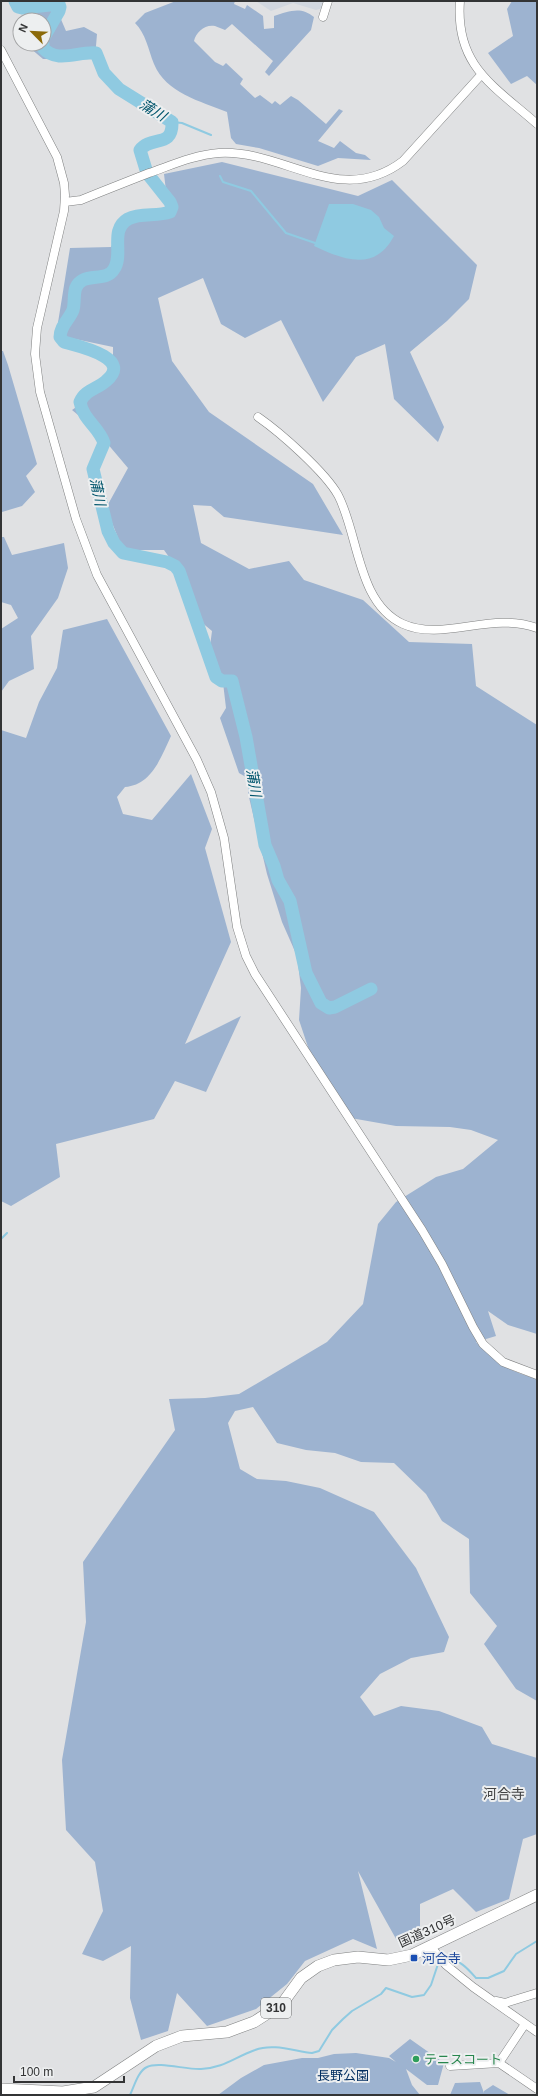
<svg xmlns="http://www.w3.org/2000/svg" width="538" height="2096" font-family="Helvetica,'Noto Sans JP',sans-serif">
<rect width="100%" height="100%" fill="#e0e1e3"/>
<!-- built -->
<path fill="#d1d7df" d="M 256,1 L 326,1 L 323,8 L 316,10 L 293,3 L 271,11 Z"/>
<!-- green -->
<path fill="#9db3d0" d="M 13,1 L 55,1 L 54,3 L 66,31 L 84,27 L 97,34 L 95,58 L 43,59 L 30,48 L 31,44 L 44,44 L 44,20 L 30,20 Z
M 176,1 L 235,1 L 234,4 L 245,9 L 247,5 L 263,16 L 264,29 L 274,28 L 274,16 C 289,11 301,6 314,17 L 311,30 L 269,76 L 265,72 L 273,61 L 232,24 L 225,30 C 222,29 218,27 215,26 C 205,24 196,32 194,41 L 215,62 L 223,66 L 226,63 L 243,79 L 240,84 L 255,98 L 260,95 L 272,104 L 275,101 L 280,105 L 291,96 L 298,100 L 326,124 L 339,109 L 343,111 L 318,141 L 334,148 L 340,141 L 356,153 L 365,155 L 371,160 L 338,158 L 318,166 L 259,148 L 236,144 L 231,138 L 227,112 C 200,101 166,93 154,64 C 148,49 146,34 135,23 L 145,13 Z
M 512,1 L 537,1 L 537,85 L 527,76 L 511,84 L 488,53 L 513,36 L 507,9 Z
M 222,162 L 358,196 L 392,180 L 477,265 L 469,299 L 447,321 L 410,352 L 444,427 L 438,442 L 394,399 L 385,344 L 356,357 L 323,402 L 281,320 L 245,338 L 221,324 L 203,278 L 158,298 L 172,361 L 209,412 L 313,484 L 343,535 L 224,517 L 211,506 L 193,505 L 201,543 L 249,569 L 289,561 L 304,580 L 363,600 L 409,642 L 472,644 L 476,686 L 537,725 L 537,1334 L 508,1325 L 488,1311 L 496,1336 L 476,1342 C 498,1364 507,1370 537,1379 L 537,1701 L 516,1689 L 484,1644 L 497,1626 L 470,1593 L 469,1539 L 442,1521 L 426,1494 L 394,1463 L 361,1462 L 335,1453 L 306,1450 L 277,1443 L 253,1407 L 235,1411 L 228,1423 L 240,1469 L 257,1479 L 286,1481 L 320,1488 L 374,1512 L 416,1568 L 449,1637 L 444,1652 L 411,1658 L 380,1674 L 360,1697 L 374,1716 L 401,1706 L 439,1711 L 482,1727 L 492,1744 L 537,1758 L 537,1834 L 523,1839 L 509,1899 L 476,1912 L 453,1889 L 420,1904 L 420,1929 L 400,1946 L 358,1871 L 377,1949 L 353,1939 L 305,1961 L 287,1984 L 256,2009 L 207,2026 L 177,1993 L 168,2031 L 141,2040 L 130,1998 L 131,1946 L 103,1961 L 82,1954 L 103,1911 L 95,1862 L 66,1830 L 62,1760 L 86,1622 L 83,1562 L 175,1430 L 169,1399 L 205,1398 L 239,1394 L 327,1342 L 363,1304 L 378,1224 L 396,1202 L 436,1177 L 463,1169 L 498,1140 L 471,1130 L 450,1127 L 396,1126 L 345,1117 L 313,1062 L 299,1020 L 301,988 L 297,956 L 282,922 L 267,874 L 248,793 L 251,780 L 239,773 L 220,718 L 226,708 L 222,674 L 207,669 L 212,631 L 194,616 L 179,571 L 164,550 L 123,550 L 106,508 L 128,468 L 95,429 L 72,410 L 113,382 L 113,347 L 56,335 L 70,248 L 111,247 L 121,224 L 168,208 L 164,174 Z
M 1,351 L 3,351 L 8,365 L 37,464 L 26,476 L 35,492 L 22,506 L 2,512 Z
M 1,537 L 4,537 L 12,555 L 64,543 L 68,568 L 58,598 L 31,636 L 34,669 L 9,681 L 1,692 L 1,629 L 18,618 L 11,605 L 1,602 Z
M 107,619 L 171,736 C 161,757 152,785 125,787 L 117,797 L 123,814 L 152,820 L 191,774 L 212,829 L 205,848 L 231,942 L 185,1044 L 241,1016 L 206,1092 L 175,1081 L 154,1119 L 56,1144 L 60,1177 L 11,1206 L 1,1201 L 1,730 L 26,738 L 39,702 L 57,668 L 63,630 Z
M 410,2039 L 444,2063 L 438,2085 L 427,2085 L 406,2069 L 412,2085 L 420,2095 L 218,2095 L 241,2078 L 264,2065 L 302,2058 L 318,2058 L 334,2054 L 356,2053 L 389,2058 L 396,2062 L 389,2056 Z
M 480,2082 L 484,2093 L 484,2091 L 493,2085 L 510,2095 L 450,2095 L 455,2083 Z"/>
<!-- water -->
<path fill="#8fcae1" d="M 329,204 L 353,204 L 371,210 L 379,217 L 384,228 L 394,236 C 375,272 344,260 314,246 Z"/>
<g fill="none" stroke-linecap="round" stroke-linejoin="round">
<!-- stream -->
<path stroke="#8fcae1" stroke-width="2" d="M 172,122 L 182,123 L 211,135
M 220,176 L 223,182 L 251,191 L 286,233 L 315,243
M 1,1239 L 7,1233
M 446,1960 C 458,1957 469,1970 476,1978 L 488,1978 L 504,1971 L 516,1954 L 537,1941
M 130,2095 C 134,2087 138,2071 147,2067 C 158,2061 187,2070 201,2069 C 224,2068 235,2057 255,2050 C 273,2043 294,2051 312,2053 L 319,2051 L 332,2030 L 343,2019 L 352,2011 L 381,1994 L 386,1988 L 412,1997 L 424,1995 L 431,1985 L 438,1964 L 440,1963"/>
<!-- river -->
<path stroke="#8fcae1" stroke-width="13" d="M 15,1 L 18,7 L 22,8 L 59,4 L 60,7 L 59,11 L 44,37
M 43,44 L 43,48 C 57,64 79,51 96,53 L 104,73 L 119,89 L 172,122 C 173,149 151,135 140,150 L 147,173 L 170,202 L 172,207 L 170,212 C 157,217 141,212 128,219 C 109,230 124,254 114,269 C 108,280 93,275 83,280 C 71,286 76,299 73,310 C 69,320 60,326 60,337 L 64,342 C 78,346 134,358 106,381 C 97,389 85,390 80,402 C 83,420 99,427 104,443 L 93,469 L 108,531 L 114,543 L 123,553 L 167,562 L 175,566 L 179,571 L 216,677 L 222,681 L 232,681 L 246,737 L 265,845 L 274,866 L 278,880 L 290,901 L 306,973 L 321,1003 L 329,1008 L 335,1007 L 371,989"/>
<!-- minor casing -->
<g stroke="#7f8081" stroke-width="9">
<path id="minor" d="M 460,1 C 455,66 494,86 537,124
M 323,17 L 328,1
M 1,50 L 57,157 L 64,183 L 65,195 L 64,211 L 37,328 L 35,354 L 40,392 L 76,519 L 97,575 L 197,760 L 211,792 L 224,838 L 237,927 L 246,956 L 255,974 L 422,1230 L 442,1264 L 473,1327 L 483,1344 L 503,1362 L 537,1375
M 65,202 L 81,200 C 103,191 126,182 149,173 C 172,165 194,155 219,153 C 284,149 340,209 403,161 L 481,75
M 258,417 C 281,433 325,472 338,495 C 359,535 357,603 403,624 C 443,642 491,611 537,628
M 431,1947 L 446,1965 L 473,1987 L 537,2032
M 496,2001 L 505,2003 L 537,1993
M 499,2063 L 525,2024
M 450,2066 L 499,2063 L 537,2089"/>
</g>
<!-- highway casing -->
<g stroke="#7f8081" stroke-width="12">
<path id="highway" d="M 1,2089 L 63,2092 L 94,2087 L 156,2046 L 182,2036 L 227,2032 L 254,2022 L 282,2004 L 301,1978 L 318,1966 L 334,1960 L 358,1957 L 388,1960 L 412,1955 L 537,1895"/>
</g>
<!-- minor -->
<use href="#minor" stroke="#fff" stroke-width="8"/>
<!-- highway -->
<use href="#highway" stroke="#fff" stroke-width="11"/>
</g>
<!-- markers -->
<rect fill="#1a4fb4" stroke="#edeff0" stroke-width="1.5" x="410" y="1954" width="8" height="8" rx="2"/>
<circle fill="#2e9e5b" stroke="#edeff0" stroke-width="1.5" cx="416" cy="2059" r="4"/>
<g text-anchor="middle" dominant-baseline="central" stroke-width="4" stroke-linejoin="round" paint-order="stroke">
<!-- shield labels -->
<rect fill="#edeff0" stroke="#6b6c6d" stroke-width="1" x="261" y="1998" width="30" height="20" rx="3"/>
<g font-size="12" font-weight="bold" fill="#333435">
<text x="276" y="2008">310</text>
</g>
<!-- street labels -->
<g font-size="13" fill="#333435" stroke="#edeff0">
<text transform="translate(427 1931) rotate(-24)">国道310号</text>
</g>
<!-- transit labels -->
<g font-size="13" fill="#164399" stroke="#edeff0" text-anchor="start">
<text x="422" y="1958">河合寺</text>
</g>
<!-- leisure labels -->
<g font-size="13" fill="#27864d" stroke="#edeff0" text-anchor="start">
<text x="424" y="2059">テニスコート</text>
</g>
<!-- park labels -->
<g font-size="13" fill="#022e60" stroke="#edeff0">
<text x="343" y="2075">長野公園</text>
</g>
<!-- water labels -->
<g font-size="14" font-style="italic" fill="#00556c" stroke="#edeff0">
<text transform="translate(153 110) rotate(31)">蒲川</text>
<text transform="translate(98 492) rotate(78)">蒲川</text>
<text transform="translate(254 783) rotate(80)">蒲川</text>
</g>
<!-- neighbourhood labels -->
<g font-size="14" fill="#414243" stroke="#edeff0">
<text x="504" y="1794">河合寺</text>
</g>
</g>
<!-- border -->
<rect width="538" height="2096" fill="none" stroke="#333435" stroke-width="4"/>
<!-- north arrow -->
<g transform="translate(32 32) rotate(294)"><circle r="19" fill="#edeff0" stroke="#a3a4a5"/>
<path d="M0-3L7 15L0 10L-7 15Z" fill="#8b6a0a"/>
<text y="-6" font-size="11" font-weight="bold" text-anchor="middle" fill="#333435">N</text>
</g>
<!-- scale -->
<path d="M14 2076v6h110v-6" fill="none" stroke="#333435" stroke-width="2"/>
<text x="20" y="2076" font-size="12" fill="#333435" stroke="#edeff0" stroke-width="3" paint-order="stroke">100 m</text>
</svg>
